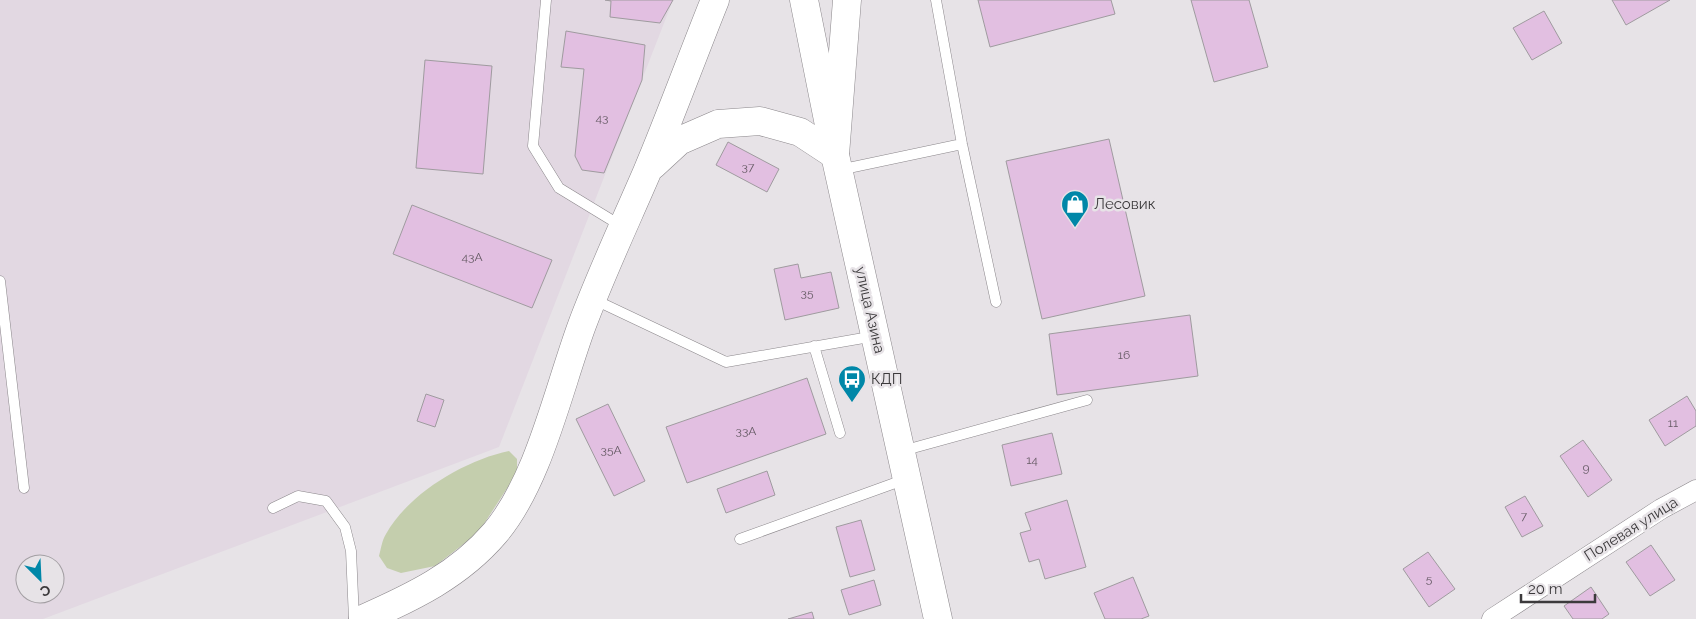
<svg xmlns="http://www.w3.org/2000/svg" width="1696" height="619" font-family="Raleway,sans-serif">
<rect width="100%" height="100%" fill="#e7e3e7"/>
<!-- built -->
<path fill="#e2d8e2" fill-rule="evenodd" d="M 0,0 L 673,0 L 499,447 L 43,619 L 0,619 ZM 25,564 L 55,564 L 55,594 L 25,594 Z"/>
<!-- green -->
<path fill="#c4cead" d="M 509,451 L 517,459 L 517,473 L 478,533 L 435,566 L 401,573 L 387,568 L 379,556 C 381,549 382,540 386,534 C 408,494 465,460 509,451 Z"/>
<!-- building -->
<path fill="#e2bfe1" stroke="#9f9b9f" d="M 605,0 L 673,0 L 660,23 L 610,17 L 611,1 Z
M 978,0 L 1111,0 L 1115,14 L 990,47 Z
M 1191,0 L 1249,0 L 1268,67 L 1214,82 Z
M 1612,0 L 1670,0 L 1626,25 Z
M 1544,11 L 1562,43 L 1532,60 L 1513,28 Z
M 566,31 L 645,45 L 642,80 L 604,173 L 582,170 L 575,156 L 584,69 L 561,67 Z
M 425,60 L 492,66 L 483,174 L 416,168 Z
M 1109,139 L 1145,296 L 1042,319 L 1006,161 Z
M 728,142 L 779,169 L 767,192 L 716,165 Z
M 412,205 L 552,260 L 532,308 L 393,254 Z
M 798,264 L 801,278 L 831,272 L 839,308 L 785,320 L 774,269 Z
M 1190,315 L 1198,376 L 1057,395 L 1049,334 Z
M 807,378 L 826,434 L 687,483 L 666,427 Z
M 426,394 L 444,400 L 435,427 L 417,421 Z
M 1687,396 L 1696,411 L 1696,426 L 1665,446 L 1649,420 Z
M 608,404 L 645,481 L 614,496 L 576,419 Z
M 1052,433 L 1062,474 L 1011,486 L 1002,445 Z
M 1583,440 L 1612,480 L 1588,497 L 1560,456 Z
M 767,471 L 775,495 L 726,513 L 717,489 Z
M 1525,496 L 1543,526 L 1522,537 L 1505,507 Z
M 1067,500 L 1086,567 L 1045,579 L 1039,559 L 1029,562 L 1020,533 L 1031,530 L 1025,513 Z
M 861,520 L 875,570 L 850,577 L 836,527 Z
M 1651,545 L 1675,580 L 1650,596 L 1626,562 Z
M 1428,552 L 1455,589 L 1429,607 L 1403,569 Z
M 1133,577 L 1149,616 L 1141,619 L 1105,619 L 1094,593 Z
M 874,580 L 881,605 L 849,615 L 841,590 Z
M 1591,587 L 1609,614 L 1602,619 L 1573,619 L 1564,606 Z
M 812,612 L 814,619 L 788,619 Z"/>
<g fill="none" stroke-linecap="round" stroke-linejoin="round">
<!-- service casing -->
<g stroke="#8b878b" stroke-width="11">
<path id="service" d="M 546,0 L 533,146 L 559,188 L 623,227
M 936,0 L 962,144 L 996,302
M 839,170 L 962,144
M 0,281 L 24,488
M 593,299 L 726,362 L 875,336
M 814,346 L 840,433
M 902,451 L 1087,400
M 273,508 L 298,496 L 326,501 L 345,527 L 351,551 L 354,619
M 740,539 L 906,479"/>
</g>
<!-- minor casing -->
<g stroke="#8b878b" stroke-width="21">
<path id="minor" d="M 1492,619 L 1661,509 L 1696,490"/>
</g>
<!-- secondary casing -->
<g stroke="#8b878b" stroke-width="29">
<path id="secondary" d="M 653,165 L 679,141 L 718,124 L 760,121 L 800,132 L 835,155 L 847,0
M 363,619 C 413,597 459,575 495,533 C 539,481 558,390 582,325 C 601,274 625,223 647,172 C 671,115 692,57 715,0"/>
</g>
<!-- primary casing -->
<g stroke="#8b878b" stroke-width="29">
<path id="primary" d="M 804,0 L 835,155 L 938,619"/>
</g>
<!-- service -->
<use href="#service" stroke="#fff" stroke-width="10"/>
<!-- minor -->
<use href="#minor" stroke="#fff" stroke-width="20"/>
<!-- secondary -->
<use href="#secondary" stroke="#fff" stroke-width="28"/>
<!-- primary -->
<use href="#primary" stroke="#fff" stroke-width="28"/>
</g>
<!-- icons -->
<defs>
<g id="shop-pin" transform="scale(1.4375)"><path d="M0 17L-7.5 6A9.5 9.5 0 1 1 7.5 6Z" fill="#0087a8" stroke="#e7e3e7"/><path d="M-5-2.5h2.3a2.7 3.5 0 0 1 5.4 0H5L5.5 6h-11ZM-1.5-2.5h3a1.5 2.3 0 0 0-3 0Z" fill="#fff"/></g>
<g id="bus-pin" transform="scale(1.4375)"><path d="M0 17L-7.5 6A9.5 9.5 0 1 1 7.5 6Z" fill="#0087a8" stroke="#e7e3e7"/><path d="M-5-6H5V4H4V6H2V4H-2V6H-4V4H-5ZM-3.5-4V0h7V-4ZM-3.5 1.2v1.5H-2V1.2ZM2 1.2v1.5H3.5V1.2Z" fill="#fff"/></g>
</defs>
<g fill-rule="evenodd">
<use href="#shop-pin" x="1075" y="204"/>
<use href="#bus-pin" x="852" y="379"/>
</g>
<g text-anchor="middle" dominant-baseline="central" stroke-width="5" stroke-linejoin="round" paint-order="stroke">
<!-- number labels -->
<g font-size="12" fill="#665b65">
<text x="602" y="118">43</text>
<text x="748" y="167">37</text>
<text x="472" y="257">43А</text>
<text x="807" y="293">35</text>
<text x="1124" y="355">16</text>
<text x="1673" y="423">11</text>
<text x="746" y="431">33А</text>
<text x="611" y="450">35А</text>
<text x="1032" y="460">14</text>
<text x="1586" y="468">9</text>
<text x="1524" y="516">7</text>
<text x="1429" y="579">5</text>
</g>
<!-- poi labels -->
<g font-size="15" fill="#3c3a3c" stroke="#e7e3e7" text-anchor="start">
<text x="1094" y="204">Лесовик</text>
<text x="871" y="379">КДП</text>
</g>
<!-- street labels -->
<g font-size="15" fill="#3c3a3c" stroke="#e7e3e7">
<text transform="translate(870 310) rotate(77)">улица Азина</text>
<text transform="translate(1631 529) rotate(-32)">Полевая улица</text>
</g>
</g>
<!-- north arrow -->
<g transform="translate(40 579) rotate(156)"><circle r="24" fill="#e7e3e7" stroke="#a39fa3"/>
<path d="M0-4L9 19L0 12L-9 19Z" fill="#0087a8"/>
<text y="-8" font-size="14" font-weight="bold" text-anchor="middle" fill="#3c3a3c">С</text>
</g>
<!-- scale -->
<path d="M1521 594v8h74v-8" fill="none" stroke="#3c3a3c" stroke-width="2.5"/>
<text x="1528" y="594" font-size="15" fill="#3c3a3c" stroke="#e7e3e7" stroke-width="4" paint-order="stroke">20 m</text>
</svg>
